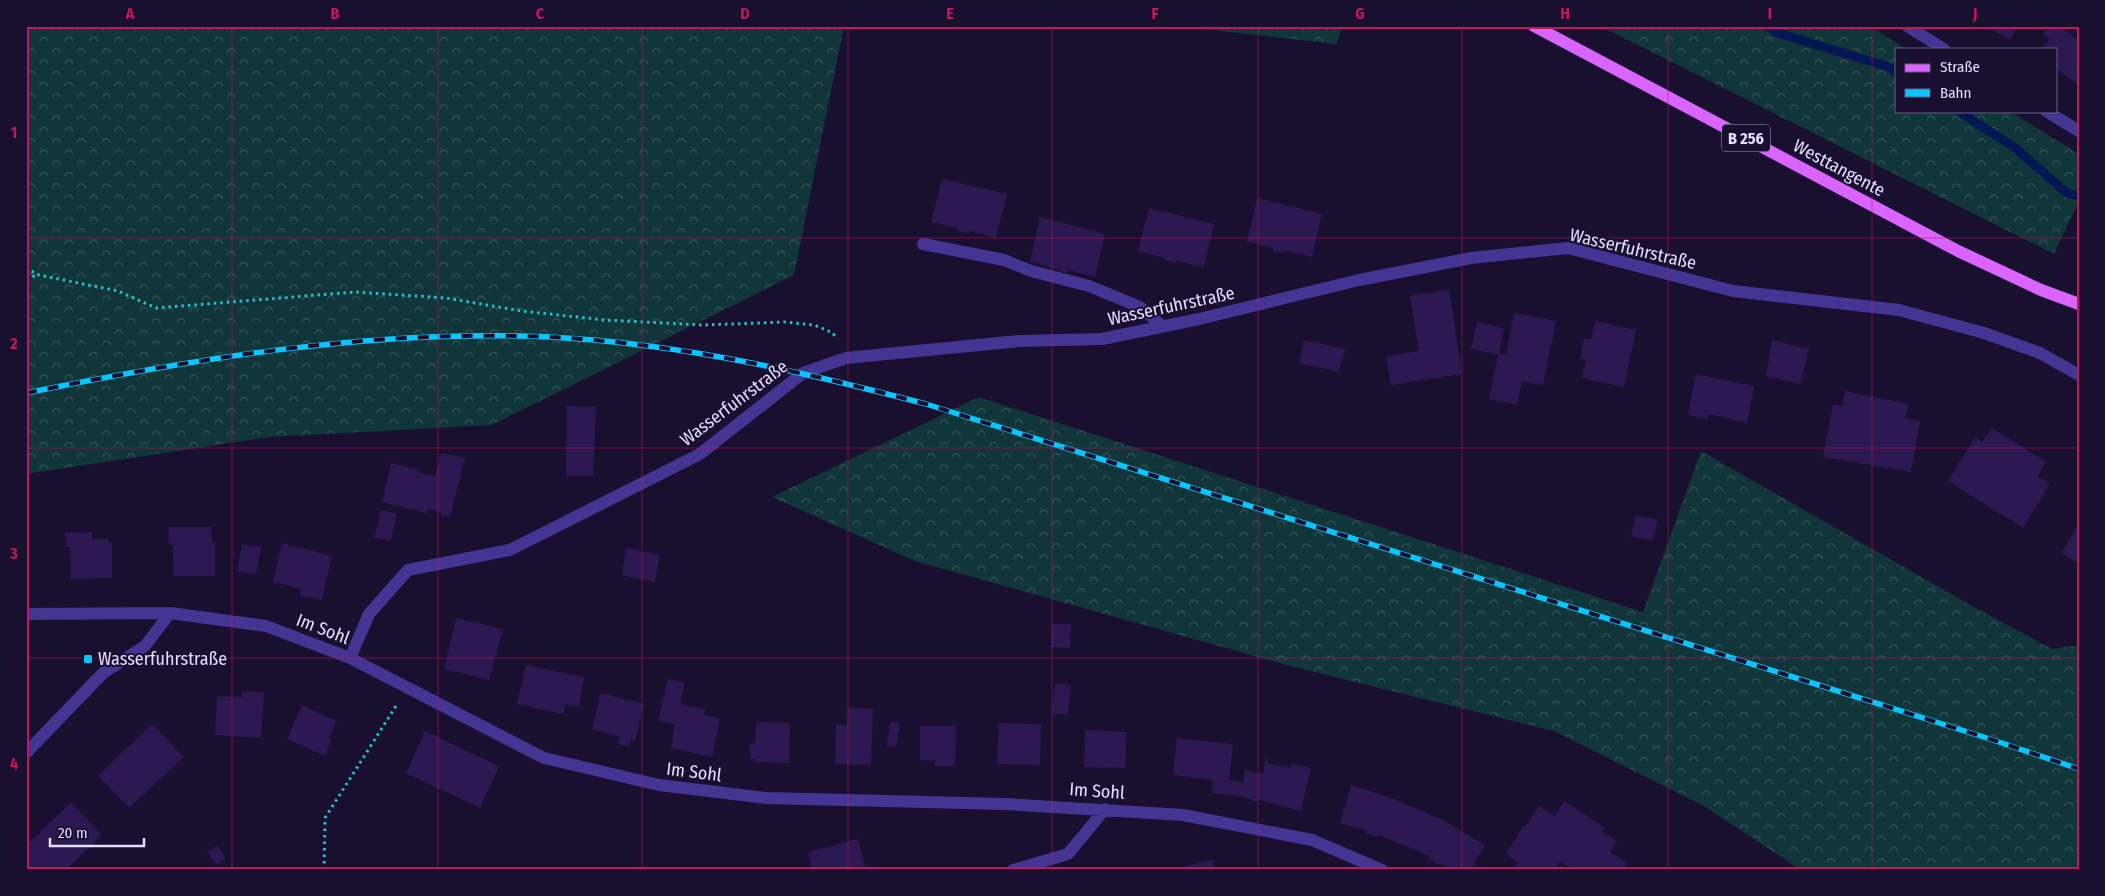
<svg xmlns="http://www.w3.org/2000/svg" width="2105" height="896" font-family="'Fira Sans Condensed',sans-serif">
<defs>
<pattern id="forest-crowns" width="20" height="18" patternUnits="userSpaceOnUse" patternTransform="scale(1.25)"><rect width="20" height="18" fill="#11363a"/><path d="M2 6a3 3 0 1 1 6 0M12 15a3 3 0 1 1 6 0" fill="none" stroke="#345358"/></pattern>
</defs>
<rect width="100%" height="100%" fill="#190f2f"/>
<!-- forest -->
<path fill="url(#forest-crowns)" d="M 26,26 L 844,26 L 794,275 L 492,425 L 270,437 L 26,474 Z
M 1177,26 L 1343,26 L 1336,44 Z
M 1600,26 L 1870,26 L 1906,49 L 1896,49 L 1896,111 L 2009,111 L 2079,154 L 2079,201 L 2054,254 Z
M 979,397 L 1643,612 L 1701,451 L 1974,607 L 2052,649 L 2079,645 L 2079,870 L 1801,870 L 1704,806 L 1554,731 L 1294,667 L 915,561 L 772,497 Z"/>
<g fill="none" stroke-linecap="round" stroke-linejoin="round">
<!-- stream -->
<path stroke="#051752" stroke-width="9" d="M 1767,26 L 1778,33 L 1889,67 L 1896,72
M 1958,111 L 2014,147 L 2067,193 L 2079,196"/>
</g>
<!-- building -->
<path fill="#2c1952" d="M 1991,26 L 2018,26 L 2010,40 L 1993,30 L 1994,28 Z
M 2049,26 L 2060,26 L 2079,41 L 2079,86 L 2056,68 L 2056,49 L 2042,49 L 2050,39 L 2043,34 Z
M 942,179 L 1007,194 L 996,238 L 969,231 L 969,234 L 957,231 L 958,228 L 931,222 Z
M 1257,198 L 1322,214 L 1312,257 L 1285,251 L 1284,253 L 1273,251 L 1273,248 L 1247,242 Z
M 1149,208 L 1214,224 L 1204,267 L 1177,261 L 1176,263 L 1164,260 L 1165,258 L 1138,251 Z
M 1040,217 L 1105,234 L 1095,277 L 1068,270 L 1067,273 L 1030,261 Z
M 1449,289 L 1462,374 L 1391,385 L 1386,356 L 1419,351 L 1410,296 Z
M 1514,313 L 1556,321 L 1543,385 L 1522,381 L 1517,405 L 1489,399 L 1498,355 L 1471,349 L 1477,322 L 1504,328 L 1499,354 L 1506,355 Z
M 1595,321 L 1636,330 L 1624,387 L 1582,378 L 1586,360 L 1580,359 L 1584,338 L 1591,339 Z
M 1304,340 L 1346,349 L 1338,372 L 1299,363 Z
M 1772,340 L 1809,349 L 1800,384 L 1766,376 Z
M 1696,374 L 1754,386 L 1747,423 L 1709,414 L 1708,419 L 1688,415 Z
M 1845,391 L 1909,404 L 1905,418 L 1920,421 L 1911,472 L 1823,457 L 1833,405 L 1842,406 Z
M 567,406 L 596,407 L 593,476 L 566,476 Z
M 1992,428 L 2046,462 L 2038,476 L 2050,484 L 2023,528 L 1948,481 L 1975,437 L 1982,442 Z
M 441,453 L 465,458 L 450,517 L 441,516 L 442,512 L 428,509 L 427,513 L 382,502 L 391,463 L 420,470 L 420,473 L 435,476 Z
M 381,510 L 397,514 L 391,541 L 374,538 Z
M 1635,516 L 1657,519 L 1654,540 L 1631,537 Z
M 2079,523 L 2079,564 L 2061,553 Z
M 168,527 L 211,527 L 212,543 L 215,542 L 215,576 L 174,576 L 173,545 L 169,545 Z
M 92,532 L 92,539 L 108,539 L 109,543 L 112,543 L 112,578 L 71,579 L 70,547 L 66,547 L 65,533 Z
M 282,543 L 332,556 L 322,600 L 300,596 L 301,589 L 273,582 Z
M 242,544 L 261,547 L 256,574 L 237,572 Z
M 626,548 L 660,555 L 655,582 L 622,575 Z
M 456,618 L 503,629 L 489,680 L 444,669 Z
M 1052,624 L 1071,624 L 1070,648 L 1051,647 Z
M 526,665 L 584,677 L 579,707 L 566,704 L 563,714 L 517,704 Z
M 668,679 L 685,683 L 680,704 L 705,709 L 704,715 L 720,718 L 712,757 L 671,748 L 675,724 L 658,721 Z
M 1055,683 L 1071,685 L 1068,714 L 1052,714 Z
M 242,691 L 264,692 L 261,738 L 215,735 L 217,696 L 242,697 Z
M 601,693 L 644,704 L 635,741 L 631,740 L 629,747 L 618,744 L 620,737 L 592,729 Z
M 302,705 L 337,721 L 329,738 L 332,739 L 325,756 L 287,739 Z
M 848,707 L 873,709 L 871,765 L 835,764 L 836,725 L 847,725 Z
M 756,722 L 790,723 L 789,763 L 755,762 L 755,759 L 750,759 L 750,744 L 755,743 Z
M 890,722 L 900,723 L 896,747 L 887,746 Z
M 999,723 L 1041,724 L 1040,765 L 997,764 Z
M 152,724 L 184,757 L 129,808 L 98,776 Z
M 920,726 L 956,726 L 955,766 L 935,766 L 935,761 L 920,760 Z
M 1085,730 L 1127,732 L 1125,768 L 1084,767 Z
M 425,731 L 499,766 L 480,808 L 406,773 Z
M 1177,738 L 1233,744 L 1229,780 L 1243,782 L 1245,770 L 1263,774 L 1266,757 L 1268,758 L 1267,763 L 1290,768 L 1291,764 L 1311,768 L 1301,811 L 1258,800 L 1257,802 L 1241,796 L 1212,793 L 1213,780 L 1173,775 Z
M 1351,785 L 1395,799 L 1446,822 L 1485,845 L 1470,870 L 1451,870 L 1440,863 L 1439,865 L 1428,858 L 1429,856 L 1380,835 L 1379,837 L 1367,834 L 1367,831 L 1340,823 Z
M 1564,801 L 1605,828 L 1602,832 L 1617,841 L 1610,852 L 1627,862 L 1622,870 L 1574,870 L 1560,861 L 1554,870 L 1513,870 L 1518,862 L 1506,854 L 1524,825 L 1526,826 L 1539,806 L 1555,816 Z
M 71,802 L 102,835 L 66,870 L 32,870 L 26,864 L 26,846 Z
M 858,839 L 866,870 L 812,870 L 808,852 Z
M 217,846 L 226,858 L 216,865 L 207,852 Z
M 1213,860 L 1215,870 L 1182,870 L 1181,867 Z"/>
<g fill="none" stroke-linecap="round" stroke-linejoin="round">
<!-- path -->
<path stroke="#23c0cd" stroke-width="3" stroke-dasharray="2.5 4" stroke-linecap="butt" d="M 26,268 L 39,275 L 118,291 L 156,308 L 355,292 L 446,298 L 522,311 L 605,320 L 703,325 L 785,322 L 814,325 L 833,333 L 836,338
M 26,278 L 39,275
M 324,870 L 325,818 L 396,706"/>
<!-- service -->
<path stroke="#453593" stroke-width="12" d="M 923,244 L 1004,260 L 1031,271 L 1089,286 L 1140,307 L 1162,326"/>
<!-- minor -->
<path stroke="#453593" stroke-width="12" d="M 1907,26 L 1944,49
M 2046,111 L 2079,131
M 26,614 L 170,613 L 266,626 L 350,658 L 544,758 L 659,785 L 766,798 L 1005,804 L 1183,815 L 1312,840 L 1382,870
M 350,658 L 369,614 L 408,570 L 510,550 L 700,454 L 803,373 L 846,358 L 1019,341 L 1102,339 L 1199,319 L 1359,280 L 1471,258 L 1568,248 L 1733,291 L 1899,310 L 1984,333 L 2040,353 L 2079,375
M 26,753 L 103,673 L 145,646 L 170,613
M 1013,870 L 1068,854 L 1105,809"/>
<!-- primary -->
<path stroke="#d964ff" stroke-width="12" d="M 1534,26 L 1958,251 L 2041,290 L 2079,304"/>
<!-- rail casing -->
<g stroke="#09c6ff" stroke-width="5.5">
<path id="rail" d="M 26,393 C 189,360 354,332 521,336 C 659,339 793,369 926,404 L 1990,739 L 2079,769"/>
</g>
<!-- rail -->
<use href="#rail" stroke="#190f2f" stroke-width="4" stroke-dasharray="11" stroke-linecap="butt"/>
</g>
<!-- grid -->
<path fill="none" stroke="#c2185b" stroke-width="1" stroke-opacity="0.55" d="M 232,26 L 232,870M 438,26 L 438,870M 642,26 L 642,870M 848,26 L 848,870M 1052,26 L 1052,870M 1258,26 L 1258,870M 1462,26 L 1462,870M 1668,26 L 1668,870M 1872,26 L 1872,870M 26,238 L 2079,238M 26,448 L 2079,448M 26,658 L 2079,658"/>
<!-- markers -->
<rect fill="#09c6ff" stroke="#190f2f" stroke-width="2" x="83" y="654" width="10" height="10" rx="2.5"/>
<g text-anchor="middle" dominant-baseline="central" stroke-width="4" stroke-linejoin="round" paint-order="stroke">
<!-- shield labels -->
<rect fill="#190f2f" stroke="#a89fc1" stroke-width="1" x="1722" y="124.5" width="48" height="27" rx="4"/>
<g font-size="16" font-weight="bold" fill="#e5ddff">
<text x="1746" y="138">B 256</text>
</g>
<!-- street labels -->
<g font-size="18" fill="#e5ddff" stroke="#190f2f">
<text transform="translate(1839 168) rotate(28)">Westtangente</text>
<text transform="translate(1633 249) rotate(13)">Wasserfuhrstraße</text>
<text transform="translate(1171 306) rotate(-12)">Wasserfuhrstraße</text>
<text transform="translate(734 403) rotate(-37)">Wasserfuhrstraße</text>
<text transform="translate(323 629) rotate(21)">Im Sohl</text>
<text transform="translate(694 772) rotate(7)">Im Sohl</text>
<text transform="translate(1097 791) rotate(4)">Im Sohl</text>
</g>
<!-- poi labels -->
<g font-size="18" fill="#e5ddff" stroke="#190f2f" text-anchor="start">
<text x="98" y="659">Wasserfuhrstraße</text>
</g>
</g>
<!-- border -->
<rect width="2105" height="896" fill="none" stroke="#190f2f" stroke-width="55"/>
<!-- legend -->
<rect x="1895" y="48" width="162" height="65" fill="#190f2f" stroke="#6b6182"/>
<rect x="1905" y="64" width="25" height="8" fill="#d964ff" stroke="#6b6182"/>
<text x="1940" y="72" font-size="15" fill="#e5ddff">Straße</text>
<rect x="1905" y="89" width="25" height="8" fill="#09c6ff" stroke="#6b6182"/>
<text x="1940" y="98" font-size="15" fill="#e5ddff">Bahn</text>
<!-- scale -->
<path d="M50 838v8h94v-8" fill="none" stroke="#e5ddff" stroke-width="2.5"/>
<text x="58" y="838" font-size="15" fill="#e5ddff" stroke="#190f2f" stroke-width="4" paint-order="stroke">20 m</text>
<rect x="28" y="28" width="2050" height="840" fill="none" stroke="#c2185b" stroke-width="2"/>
<g font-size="16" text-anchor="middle" font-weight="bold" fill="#c2185b">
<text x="130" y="19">A</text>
<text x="335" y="19">B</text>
<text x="540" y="19">C</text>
<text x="745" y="19">D</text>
<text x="950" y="19">E</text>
<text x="1155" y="19">F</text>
<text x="1360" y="19">G</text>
<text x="1565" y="19">H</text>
<text x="1770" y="19">I</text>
<text x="1975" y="19">J</text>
<text x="14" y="138">1</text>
<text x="14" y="349">2</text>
<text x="14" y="559">3</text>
<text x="14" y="769">4</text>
</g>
</svg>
